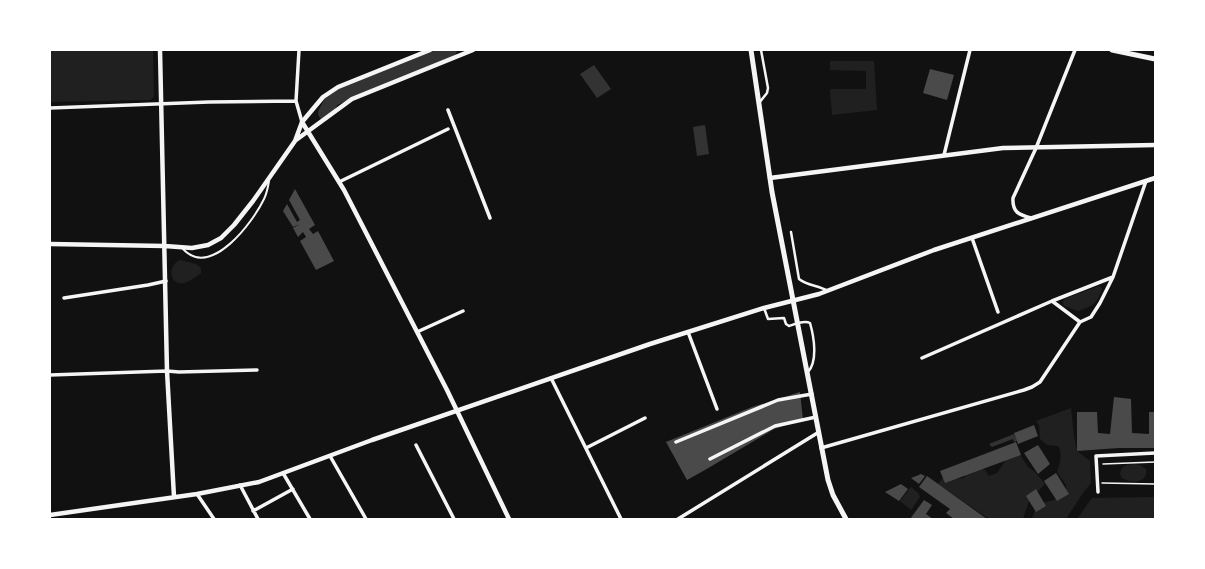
<svg xmlns="http://www.w3.org/2000/svg" width="1205" height="569" font-family="Inter,sans-serif">
<rect width="100%" height="100%" fill="#111"/>
<!-- green -->
<path fill="#202020" d="M 50,50 L 153,50 L 154,95 L 153,98 L 150,100 L 50,102 Z
M 830,61 L 874,61 L 877,110 L 832,115 L 830,89 L 866,89 L 866,71 L 830,70 Z
M 181,260 L 196,264 L 201,268 L 201,273 C 196,276 192,280 187,282 C 168,289 167,263 181,260 Z
M 1099,286 L 1102,288 C 1098,303 1093,306 1078,311 L 1064,306 L 1063,303 L 1064,299 Z
M 1071,408 L 1074,436 L 1077,451 L 1090,461 L 1091,483 L 1083,493 L 1066,519 L 1032,519 L 1036,507 L 1040,503 L 1054,500 L 1062,495 L 1066,491 L 1066,485 L 1057,472 C 1060,463 1063,454 1058,446 L 1047,445 L 1040,439 L 1039,425 L 1036,421 Z
M 1019,453 L 1028,467 L 1035,472 L 1045,484 L 1029,501 L 1023,519 L 989,519 L 938,484 L 944,476 L 955,479 L 964,478 L 968,472 L 979,468 L 985,470 L 989,476 L 997,473 L 1006,460 Z
M 1133,464 L 1140,465 L 1146,469 C 1149,483 1131,484 1122,478 L 1120,474 C 1121,466 1126,465 1133,464 Z
M 911,487 L 918,493 L 920,497 L 911,510 L 900,501 Z
M 1155,497 L 1155,519 L 1111,518 L 1111,519 L 1077,519 L 1092,498 Z"/>
<!-- water -->
<path fill="#333" d="M 594,65 L 611,89 L 597,98 L 580,74 Z
M 705,125 L 709,154 L 697,156 L 693,127 Z
M 1014,434 L 1017,441 L 1014,442 L 1013,439 L 992,447 L 989,444 Z"/>
<g fill="none" stroke-linecap="round" stroke-linejoin="round">
<!-- river -->
<path stroke="#333" stroke-width="14" d="M 325,113 L 332,100 L 348,92 L 450,50"/>
</g>
<!-- building -->
<path fill="#4a4a4a" d="M 930,69 L 954,75 L 947,100 L 923,93 Z
M 295,189 L 315,225 L 309,229 L 313,234 L 318,231 L 334,261 L 316,270 L 300,241 L 306,237 L 303,232 L 298,237 L 293,228 L 300,224 L 293,227 L 283,211 L 287,204 L 297,222 L 300,220 L 289,200 Z
M 800,392 L 803,420 L 774,429 L 705,470 L 687,480 L 666,442 L 752,407 Z
M 1114,397 L 1131,399 L 1132,433 L 1149,434 L 1149,412 L 1155,412 L 1155,448 L 1119,448 L 1077,451 L 1077,412 L 1097,412 L 1098,433 L 1110,434 Z
M 1034,425 L 1038,436 L 1018,444 L 1014,433 Z
M 1016,442 L 1021,455 L 945,483 L 940,471 Z
M 1038,445 L 1050,464 L 1038,474 L 1024,453 Z
M 1056,473 L 1069,494 L 1057,501 L 1044,481 Z
M 921,474 L 925,476 L 919,484 L 911,478 Z
M 927,476 L 987,519 L 954,519 L 946,513 L 950,509 L 919,487 Z
M 901,484 L 908,489 L 899,501 L 885,492 Z
M 1036,489 L 1046,506 L 1036,512 L 1026,496 Z
M 924,500 L 932,505 L 926,514 L 933,519 L 910,519 Z"/>
<g fill="none" stroke-linecap="round" stroke-linejoin="round">
<!-- path -->
<path stroke="#f5f5f5" stroke-width="1.5" d="M 1103,464 L 1155,462
M 1102,483 L 1155,484"/>
<!-- service -->
<path stroke="#f5f5f5" stroke-width="2" d="M 183,249 C 211,279 253,222 264,199 C 267,193 268,187 269,181"/>
<!-- pedestrian -->
<path stroke="#f5f5f5" stroke-width="2.5" d="M 759,103 L 767,93 L 768,88 L 761,50
M 791,232 L 799,279 C 808,286 818,285 828,291
M 764,308 L 768,319 L 784,318 L 786,324 L 789,326 C 795,324 804,320 810,323 C 814,337 818,361 808,372"/>
<!-- minor -->
<path stroke="#f5f5f5" stroke-width="3.5" d="M 299,50 L 296,101 L 302,122
M 50,108 L 209,102 L 296,101
M 448,110 L 490,218
M 944,155 L 970,50
M 339,182 L 448,129
M 1031,218 C 1019,215 1012,212 1013,198 L 1036,148 L 1075,50
M 972,238 L 998,312
M 64,298 L 148,285 L 166,281
M 1052,301 L 1080,322
M 417,332 L 463,311
M 688,332 L 717,409
M 922,358 L 1052,301 L 1113,277
M 50,375 L 167,371 L 179,372 L 257,370
M 551,378 L 621,519
M 676,442 L 778,400 L 812,394
M 416,445 L 454,519
M 586,448 L 645,418
M 821,448 L 1024,390 L 1032,387 L 1040,382 L 1080,322 L 1091,317 L 1100,303 L 1113,277 L 1146,181
M 330,456 L 366,519
M 710,459 L 775,426 L 816,417
M 283,473 L 310,519
M 240,485 L 258,519
M 1098,492 L 1096,456 L 1155,453
M 197,494 L 214,519
M 253,511 L 293,489
M 678,519 L 819,432"/>
<!-- tertiary -->
<path stroke="#f5f5f5" stroke-width="4.5" d="M 160,50 L 167,371 L 174,497
M 302,122 L 344,190 L 447,390 L 509,519
M 296,140 L 352,99 L 473,50
M 770,178 L 1003,148 L 1155,145
M 50,244 L 165,246 L 192,248 L 208,245 L 221,238 L 234,225 L 253,201 L 295,141 L 302,122 L 323,97 L 338,87 L 430,50
M 50,515 L 197,494 L 259,482 L 372,440 L 650,344 L 764,308 L 819,294 L 934,250 L 1155,178"/>
<!-- secondary -->
<path stroke="#f5f5f5" stroke-width="5" d="M 751,50 L 772,192 L 828,480 L 833,495 L 846,519
M 1112,50 L 1155,59"/>
</g>
<!-- border -->
<rect width="1205" height="569" fill="none" stroke="#ffffff" stroke-width="102"/>
</svg>
